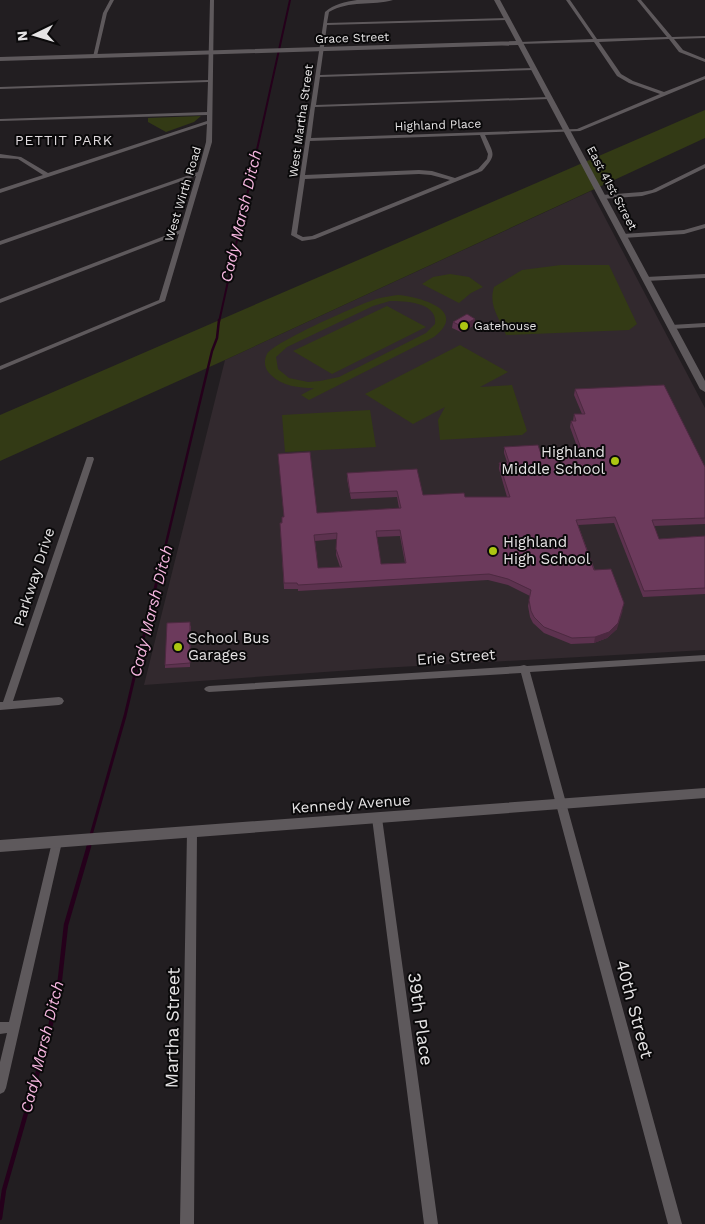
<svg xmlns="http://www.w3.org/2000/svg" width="705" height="1224" font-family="'Work Sans',sans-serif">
<rect width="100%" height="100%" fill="#221e21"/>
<!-- built -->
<path fill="#32292e" d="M 591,191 L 705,408 L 705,650 L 381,668 L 144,685 L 225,360 Z"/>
<!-- green -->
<path fill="#333a15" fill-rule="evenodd" d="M 705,110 L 705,138 L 225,360 L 0,461 L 0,415 Z
M 201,116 L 194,122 L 166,132 L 148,122 L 148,118 Z
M 561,265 L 609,265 L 637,324 L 629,330 L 506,335 C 500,318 488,307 494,287 L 522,270 Z
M 450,274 L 469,277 L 483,287 L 471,293 L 459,303 L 422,284 L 433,277 Z
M 398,295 C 420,297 469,310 434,337 L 309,400 L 301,395 L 314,388 C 299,388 282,386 271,375 C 265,370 263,362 267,354 C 274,342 358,305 376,299 C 383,297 391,296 398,295 ZM 390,301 C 405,301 438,302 435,324 L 426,333 L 339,377 L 320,381 L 308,382 L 289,378 L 278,369 L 276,357 L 287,347 L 373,306 Z
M 387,306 L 426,327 L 332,374 L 293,351 Z
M 460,345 L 508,372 L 480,387 L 512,385 L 527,431 L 522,435 L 440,440 L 438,420 L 445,407 L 413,424 L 365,394 Z
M 370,410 L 376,447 L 285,452 L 282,415 Z"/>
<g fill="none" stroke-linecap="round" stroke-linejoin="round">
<!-- stream-far3 -->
<path stroke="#25001b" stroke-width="2" d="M 219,322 L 290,0"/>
<!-- stream-far2 -->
<path stroke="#25001b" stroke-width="2.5" d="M 164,552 L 212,351 L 217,338 L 219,320"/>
<!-- stream-far1 -->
<path stroke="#25001b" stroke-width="3" d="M 91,835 L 125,716 L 164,551
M 88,847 L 90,841"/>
<!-- stream -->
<path stroke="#25001b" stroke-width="4.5" d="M 0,1218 L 4,1190 L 49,1033 L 60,979 L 66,925 L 89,846"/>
<!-- minor -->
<path fill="#5e595c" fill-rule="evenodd" d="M 110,0 L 114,0 L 107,13 L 97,56 L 93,57 L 103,13 Z
M 210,0 L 214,0 L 212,142 L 165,301 L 0,370 L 0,366 L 159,300 L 179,234 L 0,303 L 0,299 L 180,230 L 196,176 L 0,245 L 0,241 L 198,172 L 206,142 L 207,124 L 0,193 L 0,189 L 43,175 L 18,159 L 0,158 L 0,154 L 21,157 L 48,173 L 207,121 L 207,115 L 0,121 L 0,119 L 207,112 L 208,82 L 0,89 L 0,87 L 208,80 Z
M 357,0 L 393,0 C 373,6 349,0 329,12 L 327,23 L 507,18 L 509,19 L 507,20 L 327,25 L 320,75 L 534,68 L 536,69 L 534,70 L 320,77 L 316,105 L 549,97 L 551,98 L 549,99 L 315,107 L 311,138 L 577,129 L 660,94 L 629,83 L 617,76 L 594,42 L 518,44 L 520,42 L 593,39 L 566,0 L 570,0 L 597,39 L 667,37 L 637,0 L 641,0 L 672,37 L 705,36 L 705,38 L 674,39 L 683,50 L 705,59 L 705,62 L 679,52 L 669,39 L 599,42 L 621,74 L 633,81 L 664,92 L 705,76 L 705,79 L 580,131 L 485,135 C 494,155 497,154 482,171 L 315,239 L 302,241 L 291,235 L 325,12 C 334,4 345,2 357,0 ZM 480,135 L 488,154 L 487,159 L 478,169 L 455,178 L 432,171 L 419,170 L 305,175 L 310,141 ZM 419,174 L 431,175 L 450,180 L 312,236 L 303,237 L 297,234 L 305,179 Z
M 705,164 L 705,168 L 656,192 L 642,196 L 602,199 L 599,197 L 602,195 L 642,192 L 652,190 Z
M 705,224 L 705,228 L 684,234 L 623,238 L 620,236 L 623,234 L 684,230 Z
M 705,274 L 705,278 L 646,281 L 643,279 L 646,277 Z
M 705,323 L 705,327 L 671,329 L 668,327 L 671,325 Z
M 87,457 L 93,457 L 94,459 L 13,701 L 59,697 L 62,698 L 64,701 L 62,704 L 59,705 L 0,710 L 0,702 L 3,702 Z
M 705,655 L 705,661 L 530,672 L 682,1224 L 668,1224 L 521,673 L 209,692 L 206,691 L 204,689 L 206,687 L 209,686 L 520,666 L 524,665 L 527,666 Z
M 377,814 L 381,815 L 382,818 L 438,1224 L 424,1224 L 372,818 L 373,815 Z
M 192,828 L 196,829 L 197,832 L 194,1224 L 180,1224 L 187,832 L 188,829 Z
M 57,838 L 61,839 L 62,842 L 6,1088 L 4,1092 L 0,1094 L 0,1062 L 7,1033 L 0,1034 L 0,1022 L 9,1022 L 52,842 L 53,839 Z"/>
<!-- tertiary -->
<path fill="#5e595c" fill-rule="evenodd" d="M 494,0 L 500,0 L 705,381 L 705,392 L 700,389 L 518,45 L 0,61 L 0,57 L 516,41 Z
M 705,788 L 705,798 L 0,852 L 0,840 Z"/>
</g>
<!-- wall -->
<path fill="#5d324f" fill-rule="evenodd" d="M 453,322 L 475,325 L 461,332 L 452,328 Z
M 575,389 L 705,467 L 705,524 L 654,526 L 659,539 L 705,536 L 705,594 L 643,597 L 614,523 L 578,525 L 617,629 L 607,638 L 594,643 L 571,644 L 544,633 L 533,623 L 530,617 L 528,606 L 530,596 L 508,585 L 488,580 L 298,591 L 298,589 L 284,589 L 280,523 L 317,513 L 399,508 L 397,497 L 351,499 L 347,479 L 347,473 L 423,495 L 465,497 L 507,497 L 499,469 L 499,463 L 507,462 L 504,453 L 504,447 L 542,457 L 580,455 L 570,427 L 571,421 L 573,421 L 574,414 L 582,414 L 574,395 ZM 400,536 L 405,563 L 381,564 L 376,537 ZM 337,539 L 336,555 L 340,567 L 318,568 L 315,541 Z
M 191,625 L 190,667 L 165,668 L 165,665 Z"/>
<!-- shaded-wall -->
<path fill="#4c2940" d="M 475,319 L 475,325 L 461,332 L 461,326 Z
M 623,610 L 617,629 L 607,638 L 594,643 L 595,637 Z"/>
<!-- building -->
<path fill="#6c3a5c" stroke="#4c2940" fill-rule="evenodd" d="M 467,314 L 475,319 L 461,326 L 453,322 Z
M 664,385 L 705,467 L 705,518 L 652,520 L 659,539 L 705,536 L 705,588 L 644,591 L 615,517 L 576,520 L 594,570 L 611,569 L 624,603 L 618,623 L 609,632 L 595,637 L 572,638 L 544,627 L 534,617 L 531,611 L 529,600 L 531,590 L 508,579 L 489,574 L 298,585 L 297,583 L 284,583 L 280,523 L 282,523 L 282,517 L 284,517 L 278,454 L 310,452 L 317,513 L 401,508 L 397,491 L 350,493 L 347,473 L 417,469 L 423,495 L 464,493 L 465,497 L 510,497 L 499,463 L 509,462 L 504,447 L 538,445 L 542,457 L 583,454 L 571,421 L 576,421 L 574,414 L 585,414 L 575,389 ZM 400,530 L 406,563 L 381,564 L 376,531 ZM 337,533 L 336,549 L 342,567 L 318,568 L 314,535 Z
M 190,622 L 190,663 L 165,665 L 167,623 Z"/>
<!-- markers -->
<g fill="#acc612" stroke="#0a090a" stroke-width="2">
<circle cx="464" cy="326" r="5"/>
<circle cx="615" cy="461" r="5"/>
<circle cx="493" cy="551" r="5"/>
<circle cx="178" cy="647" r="5"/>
</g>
<g text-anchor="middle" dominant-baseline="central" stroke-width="4" stroke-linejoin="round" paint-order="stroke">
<!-- far-street labels -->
<g font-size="12" fill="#e5e3e4" stroke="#0a090a">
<text transform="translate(352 38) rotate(-2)">Grace Street</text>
<text transform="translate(301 121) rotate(-82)">West Martha Street</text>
<text transform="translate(438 125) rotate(-2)">Highland Place</text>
<text transform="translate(612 188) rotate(62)">East 41st Street</text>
<text transform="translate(183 194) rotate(-73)">West Wirth Road</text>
</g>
<!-- far-poi labels -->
<g font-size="12" fill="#e5e3e4" stroke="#0a090a" text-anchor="start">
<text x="474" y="326">Gatehouse</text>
</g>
<!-- far-neighbourhood labels -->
<g font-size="14" letter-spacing="1" fill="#e0dbde" stroke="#0a090a">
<text x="64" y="140">PETTIT PARK</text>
</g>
<!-- poi labels -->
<g font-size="15" fill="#e5e3e4" stroke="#0a090a" text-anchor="start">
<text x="605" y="452" text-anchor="end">Highland<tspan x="605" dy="17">Middle School</tspan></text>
<text x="503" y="542">Highland<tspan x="503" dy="17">High School</tspan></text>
<text x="188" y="638">School Bus<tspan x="188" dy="17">Garages</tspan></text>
</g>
<!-- street labels -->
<g font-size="15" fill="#e5e3e4" stroke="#0a090a">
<text transform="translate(34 577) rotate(-72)">Parkway Drive</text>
<text transform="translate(456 657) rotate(-4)">Erie Street</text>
<text transform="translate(351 804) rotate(-4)">Kennedy Avenue</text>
</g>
<!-- water labels -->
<g font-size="16" font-style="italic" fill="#f6b6df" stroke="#0a090a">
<text transform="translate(241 216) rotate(-77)">Cady Marsh Ditch</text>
<text transform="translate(151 611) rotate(-76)">Cady Marsh Ditch</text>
<text transform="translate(42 1047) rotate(-76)">Cady Marsh Ditch</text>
</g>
<!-- near-street labels -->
<g font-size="18" fill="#e5e3e4" stroke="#0a090a">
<text transform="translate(635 1009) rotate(75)">40th Street</text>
<text transform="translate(421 1019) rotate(82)">39th Place</text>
<text transform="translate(172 1028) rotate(-89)">Martha Street</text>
</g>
</g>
<!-- north arrow -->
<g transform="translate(35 35) rotate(265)" stroke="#0a090a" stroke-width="4" paint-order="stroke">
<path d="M0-4L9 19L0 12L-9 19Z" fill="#e5e3e4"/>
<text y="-8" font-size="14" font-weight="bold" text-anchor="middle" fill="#e5e3e4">N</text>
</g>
</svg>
